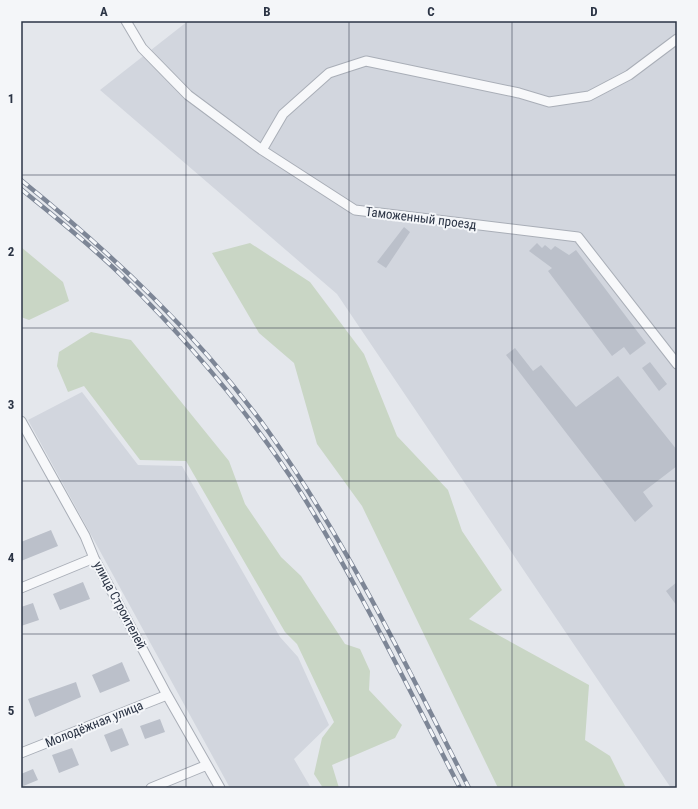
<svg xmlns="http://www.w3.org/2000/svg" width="698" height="809" font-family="'Roboto Condensed',sans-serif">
<rect width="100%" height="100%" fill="#e4e7ec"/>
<!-- built -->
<path fill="#d2d6de" d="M 188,21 L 677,21 L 677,788 L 671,788 L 337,294 L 100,90 Z
M 82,392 L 138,465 L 182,466 L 280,637 L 298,657 L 329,725 L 294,759 L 311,788 L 230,788 L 28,420 Z"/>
<!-- green -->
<path fill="#c9d6c5" d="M 250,243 L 310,282 L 364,354 L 397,436 L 448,490 L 462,531 L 502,590 L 469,619 L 589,685 L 585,740 L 610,756 L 626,788 L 498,788 L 362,506 L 317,444 L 294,363 L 259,333 L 212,253 Z
M 21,247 L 63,282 L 69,301 L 29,320 L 21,317 Z
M 91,332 L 131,340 L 229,461 L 245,504 L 281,557 L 301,576 L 345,644 L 360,649 L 370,671 L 369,690 L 402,725 L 395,738 L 332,765 L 339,788 L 323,788 L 314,774 L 322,738 L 334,722 L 297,644 L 285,632 L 186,461 L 140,460 L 84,386 L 68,392 L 57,366 L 59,352 Z"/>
<!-- building -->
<path fill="#bbc0ca" d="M 404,227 L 410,232 L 386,268 L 377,262 Z
M 537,243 L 542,248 L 545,245 L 551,250 L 555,246 L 569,255 L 576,250 L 646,343 L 630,355 L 624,347 L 612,356 L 548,271 L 552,268 L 529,251 Z
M 515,348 L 533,371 L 541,365 L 576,407 L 618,376 L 677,450 L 677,466 L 643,492 L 653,506 L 635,522 L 506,355 Z
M 650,362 L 667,384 L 659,391 L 642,368 Z
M 51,530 L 58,546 L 21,561 L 21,542 Z
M 83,582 L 90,599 L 60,610 L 53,594 Z
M 677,582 L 677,606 L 666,591 Z
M 33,603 L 39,620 L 21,626 L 21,607 Z
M 122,662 L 130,681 L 100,693 L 92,675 Z
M 76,682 L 81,697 L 35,717 L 28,699 Z
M 160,719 L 165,732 L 145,739 L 140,726 Z
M 122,728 L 129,745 L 111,752 L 104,735 Z
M 72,748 L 79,765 L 59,773 L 52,755 Z
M 33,769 L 38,780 L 21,787 L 21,774 Z"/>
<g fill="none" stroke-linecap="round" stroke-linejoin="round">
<!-- minor casing -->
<g stroke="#a9aeb7" stroke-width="11">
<path id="minor" d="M 126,21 L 142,48 L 188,95 L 262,150 L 355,210 L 578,237 L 677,364
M 262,150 L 283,114 L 329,73 L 366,61 L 519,93 L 549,102 L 589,96 L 629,75 L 677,39
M 21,421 L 85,536 L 94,558 L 167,695 L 220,788
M 21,588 L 94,558
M 21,753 L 167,695
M 151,788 L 207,765"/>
</g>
<!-- minor -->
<use href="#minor" stroke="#f7f8fa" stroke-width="9"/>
<!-- rail casing -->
<g stroke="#7d8696" stroke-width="4.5">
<path id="rail" d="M 21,180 C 112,254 199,335 268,431 C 347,542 407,667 469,788
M 21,189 C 56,218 92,246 124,278 C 190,343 253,417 303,496 C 361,590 409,690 460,788"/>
</g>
<!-- rail -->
<use href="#rail" stroke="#f4f6f9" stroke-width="3" stroke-dasharray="9" stroke-linecap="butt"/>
</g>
<!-- grid -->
<path fill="none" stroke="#2b3445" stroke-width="1" stroke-opacity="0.55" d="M 186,21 L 186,788M 349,21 L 349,788M 512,21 L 512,788M 21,175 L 677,175M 21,328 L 677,328M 21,481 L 677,481M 21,634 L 677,634"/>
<g text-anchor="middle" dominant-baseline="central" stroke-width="4" stroke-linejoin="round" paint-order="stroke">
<!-- street labels -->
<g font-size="13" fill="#2b3445" stroke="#f4f6f9">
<text transform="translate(421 218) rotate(7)">Таможенный проезд</text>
<text transform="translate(120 605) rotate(62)">улица Строителей</text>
<text transform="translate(94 724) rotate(-22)">Молодёжная улица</text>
</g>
</g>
<!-- border -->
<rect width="698" height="809" fill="none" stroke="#f4f6f9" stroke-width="44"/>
<rect x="22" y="22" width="654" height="765" fill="none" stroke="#2b3445" stroke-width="1.5"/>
<g font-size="13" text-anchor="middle" font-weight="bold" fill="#2b3445">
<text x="104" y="16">A</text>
<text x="267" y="16">B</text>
<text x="431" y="16">C</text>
<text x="594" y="16">D</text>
<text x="11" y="103">1</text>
<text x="11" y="256">2</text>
<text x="11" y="409">3</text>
<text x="11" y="562">4</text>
<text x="11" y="715">5</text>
</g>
</svg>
